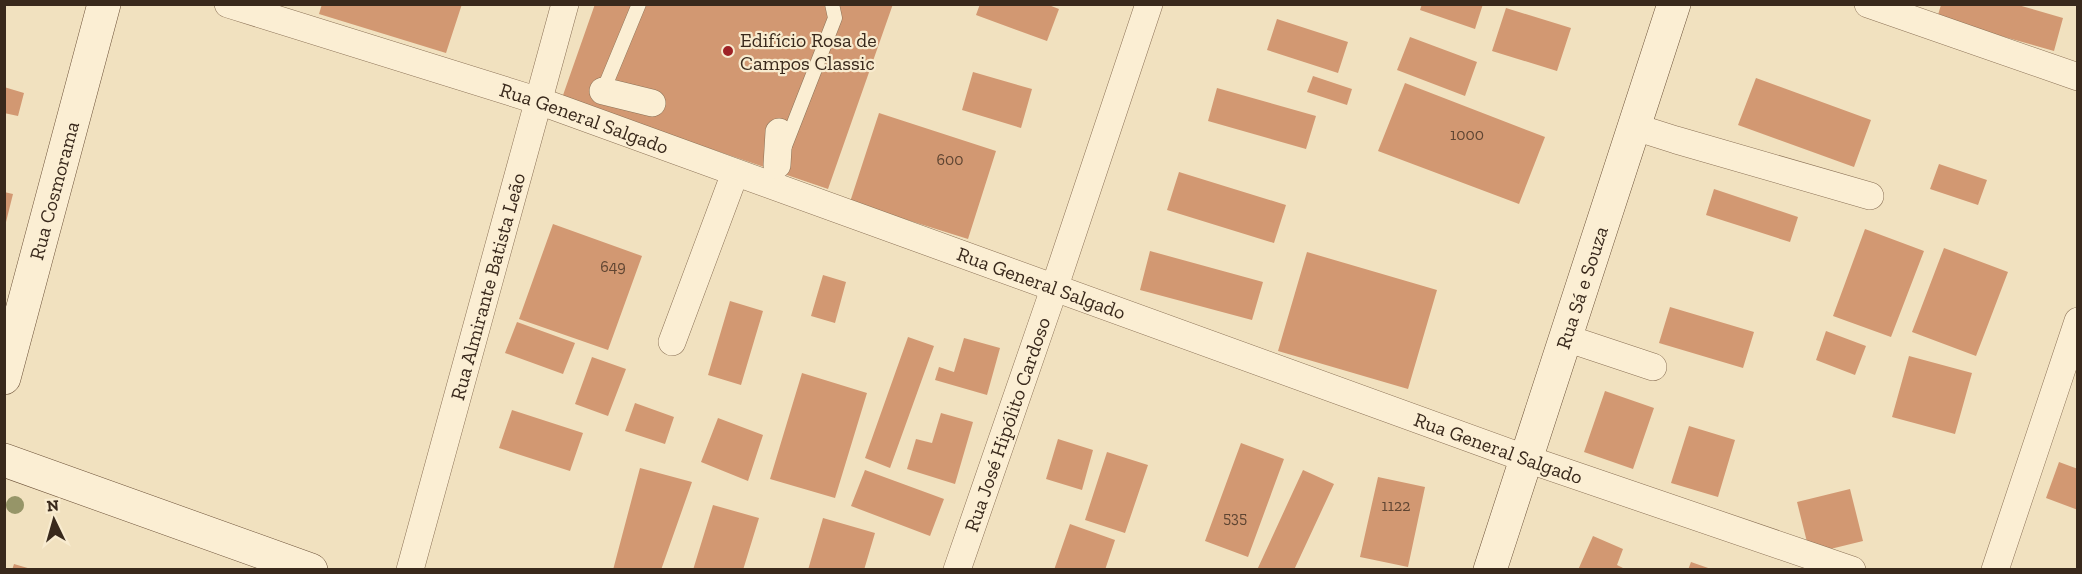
<svg xmlns="http://www.w3.org/2000/svg" width="2082" height="574" font-family="'Zilla Slab',serif">
<rect width="100%" height="100%" fill="#f1e1bf"/>
<!-- building -->
<path fill="#d29872" d="M 322,4 L 462,4 L 446,53 L 319,14 Z
M 595,4 L 893,4 L 828,189 L 562,98 Z
M 980,4 L 1046,4 L 1059,9 L 1047,41 L 976,15 Z
M 1422,4 L 1483,4 L 1475,29 L 1420,10 Z
M 1941,5 L 2018,5 L 2063,18 L 2054,51 L 1937,18 Z
M 1506,8 L 1571,28 L 1557,71 L 1492,51 Z
M 1277,19 L 1348,42 L 1338,73 L 1267,50 Z
M 1410,37 L 1477,62 L 1465,96 L 1397,70 Z
M 973,72 L 1032,89 L 1021,128 L 962,110 Z
M 1313,76 L 1352,89 L 1347,105 L 1307,92 Z
M 1756,78 L 1871,120 L 1854,167 L 1738,125 Z
M 1405,83 L 1545,137 L 1519,204 L 1378,151 Z
M 4,87 L 24,93 L 18,116 L 4,113 Z
M 1217,88 L 1316,116 L 1306,149 L 1208,121 Z
M 879,113 L 996,151 L 968,239 L 850,202 Z
M 1939,164 L 1987,180 L 1978,205 L 1930,189 Z
M 1179,172 L 1286,205 L 1274,243 L 1167,210 Z
M 1714,189 L 1798,217 L 1790,242 L 1706,215 Z
M 4,192 L 13,194 L 5,226 L 4,226 Z
M 553,224 L 642,256 L 608,350 L 519,319 Z
M 1865,229 L 1924,251 L 1891,337 L 1833,316 Z
M 1944,248 L 2008,272 L 1976,356 L 1912,332 Z
M 1150,251 L 1263,282 L 1252,320 L 1140,290 Z
M 1307,252 L 1437,290 L 1408,389 L 1278,351 Z
M 823,275 L 846,282 L 835,323 L 811,316 Z
M 730,301 L 763,311 L 741,385 L 708,375 Z
M 1670,307 L 1754,332 L 1743,368 L 1659,343 Z
M 517,322 L 575,343 L 563,374 L 505,353 Z
M 1826,331 L 1866,346 L 1855,375 L 1816,360 Z
M 908,337 L 934,346 L 890,468 L 865,458 Z
M 964,338 L 1000,348 L 987,395 L 935,380 L 939,367 L 954,372 Z
M 1909,356 L 1972,373 L 1955,434 L 1892,417 Z
M 592,357 L 626,369 L 608,416 L 575,404 Z
M 802,373 L 867,393 L 835,498 L 770,479 Z
M 1605,391 L 1654,408 L 1633,469 L 1584,452 Z
M 635,403 L 674,417 L 665,444 L 625,431 Z
M 512,410 L 583,433 L 570,471 L 499,448 Z
M 941,413 L 973,422 L 955,484 L 907,469 L 916,439 L 932,443 Z
M 718,418 L 763,435 L 748,481 L 701,462 Z
M 1689,426 L 1735,440 L 1718,497 L 1671,483 Z
M 1058,439 L 1093,450 L 1082,490 L 1046,479 Z
M 1241,443 L 1284,459 L 1248,557 L 1205,541 Z
M 1107,452 L 1148,465 L 1125,533 L 1085,520 Z
M 2059,462 L 2078,469 L 2078,510 L 2046,498 Z
M 640,468 L 692,482 L 661,570 L 613,570 Z
M 865,470 L 944,499 L 930,536 L 851,506 Z
M 1303,470 L 1334,484 L 1294,570 L 1257,570 Z
M 1378,477 L 1425,487 L 1408,567 L 1360,557 Z
M 1850,489 L 1863,541 L 1810,554 L 1797,502 Z
M 713,505 L 759,518 L 743,570 L 693,570 Z
M 823,518 L 875,533 L 864,570 L 808,570 Z
M 1070,524 L 1115,540 L 1105,570 L 1054,570 Z
M 1593,536 L 1623,549 L 1617,565 L 1627,570 L 1578,570 Z
M 1691,562 L 1711,569 L 1711,570 L 1688,570 Z
M 14,564 L 31,569 L 31,570 L 12,570 Z"/>
<g fill="none" stroke-linecap="round" stroke-linejoin="round">
<!-- lane casing -->
<g stroke="#8b7156" stroke-width="15">
<path id="lane" d="M 603,91 L 639,4
M 785,146 L 835,18 L 832,4"/>
</g>
<!-- street casing -->
<g stroke="#8b7156" stroke-width="28">
<g id="street">
<path id="s1" d="M 228,4 L 539,101 L 1527,459 L 1852,570"/>
<path d="M 1868,4 L 2078,77"/>
<path d="M 603,91 L 652,103"/>
<path d="M 1635,127 L 1676,140 L 1870,196"/>
<path d="M 777,165 L 779,132"/>
<path d="M 1566,338 L 1653,367"/>
<path d="M 672,342 L 735,173"/>
<path id="s2" d="M 410,570 L 565,4"/>
<path id="s3" d="M 957,570 L 1054,289 L 1149,4"/>
<path d="M 1995,570 L 2078,321"/>
</g>
</g>
<!-- secondary casing -->
<g stroke="#6d5239" stroke-width="34">
<g id="secondary">
<path id="s4" d="M 4,378 L 104,4"/>
<path d="M 4,460 L 311,570"/>
<path id="s5" d="M 1490,570 L 1674,4"/>
</g>
</g>
<!-- lane -->
<use href="#lane" stroke="#fbeed3" stroke-width="14"/>
<!-- street -->
<use href="#street" stroke="#fbeed3" stroke-width="27"/>
<!-- secondary -->
<use href="#secondary" stroke="#fbeed3" stroke-width="33"/>
</g>
<!-- trees -->
<circle fill="#969568" cx="15" cy="505" r="9"/>
<!-- markers -->
<circle fill="#9e2226" stroke="#f8ebcf" stroke-width="2" cx="728" cy="51" r="6"/>
<g text-anchor="middle" dominant-baseline="central" stroke-width="4.5" stroke-linejoin="round" paint-order="stroke">
<!-- number labels -->
<g font-size="16" fill="#5f4532">
<text x="1467" y="134">1000</text>
<text x="950" y="159">600</text>
<text x="613" y="266">649</text>
<text x="1396" y="505">1122</text>
<text x="1235" y="517">535</text>
</g>
<!-- poi labels -->
<g font-size="20" fill="#39291c" stroke="#f8ebcf" text-anchor="start">
<text x="740" y="40">Edifício Rosa de<tspan x="740" dy="23">Campos Classic</tspan></text>
</g>
<!-- street labels -->
<g font-size="20" fill="#39291c" stroke="#f8ebcf">
<text stroke="none"><textPath href="#s1" startOffset="374">Rua General Salgado</textPath></text>
<text stroke="none"><textPath href="#s4" startOffset="194">Rua Cosmorama</textPath></text>
<text stroke="none"><textPath href="#s1" startOffset="860">Rua General Salgado</textPath></text>
<text stroke="none"><textPath href="#s2" startOffset="294">Rua Almirante Batista Leão</textPath></text>
<text stroke="none"><textPath href="#s5" startOffset="297">Rua Sá e Souza</textPath></text>
<text stroke="none"><textPath href="#s3" startOffset="154">Rua José Hipólito Cardoso</textPath></text>
<text stroke="none"><textPath href="#s1" startOffset="1346">Rua General Salgado</textPath></text>
</g>
</g>
<!-- border -->
<rect width="2082" height="574" fill="none" stroke="#39291c" stroke-width="12"/>
<!-- north arrow -->
<g transform="translate(54 520) rotate(355)" stroke="#f8ebcf" stroke-width="4.5" paint-order="stroke">
<path d="M0-4.5L10 22L0 15L-10 22Z" fill="#39291c"/>
<text y="-9" font-size="16" font-weight="bold" text-anchor="middle" fill="#39291c">N</text>
</g>
</svg>
